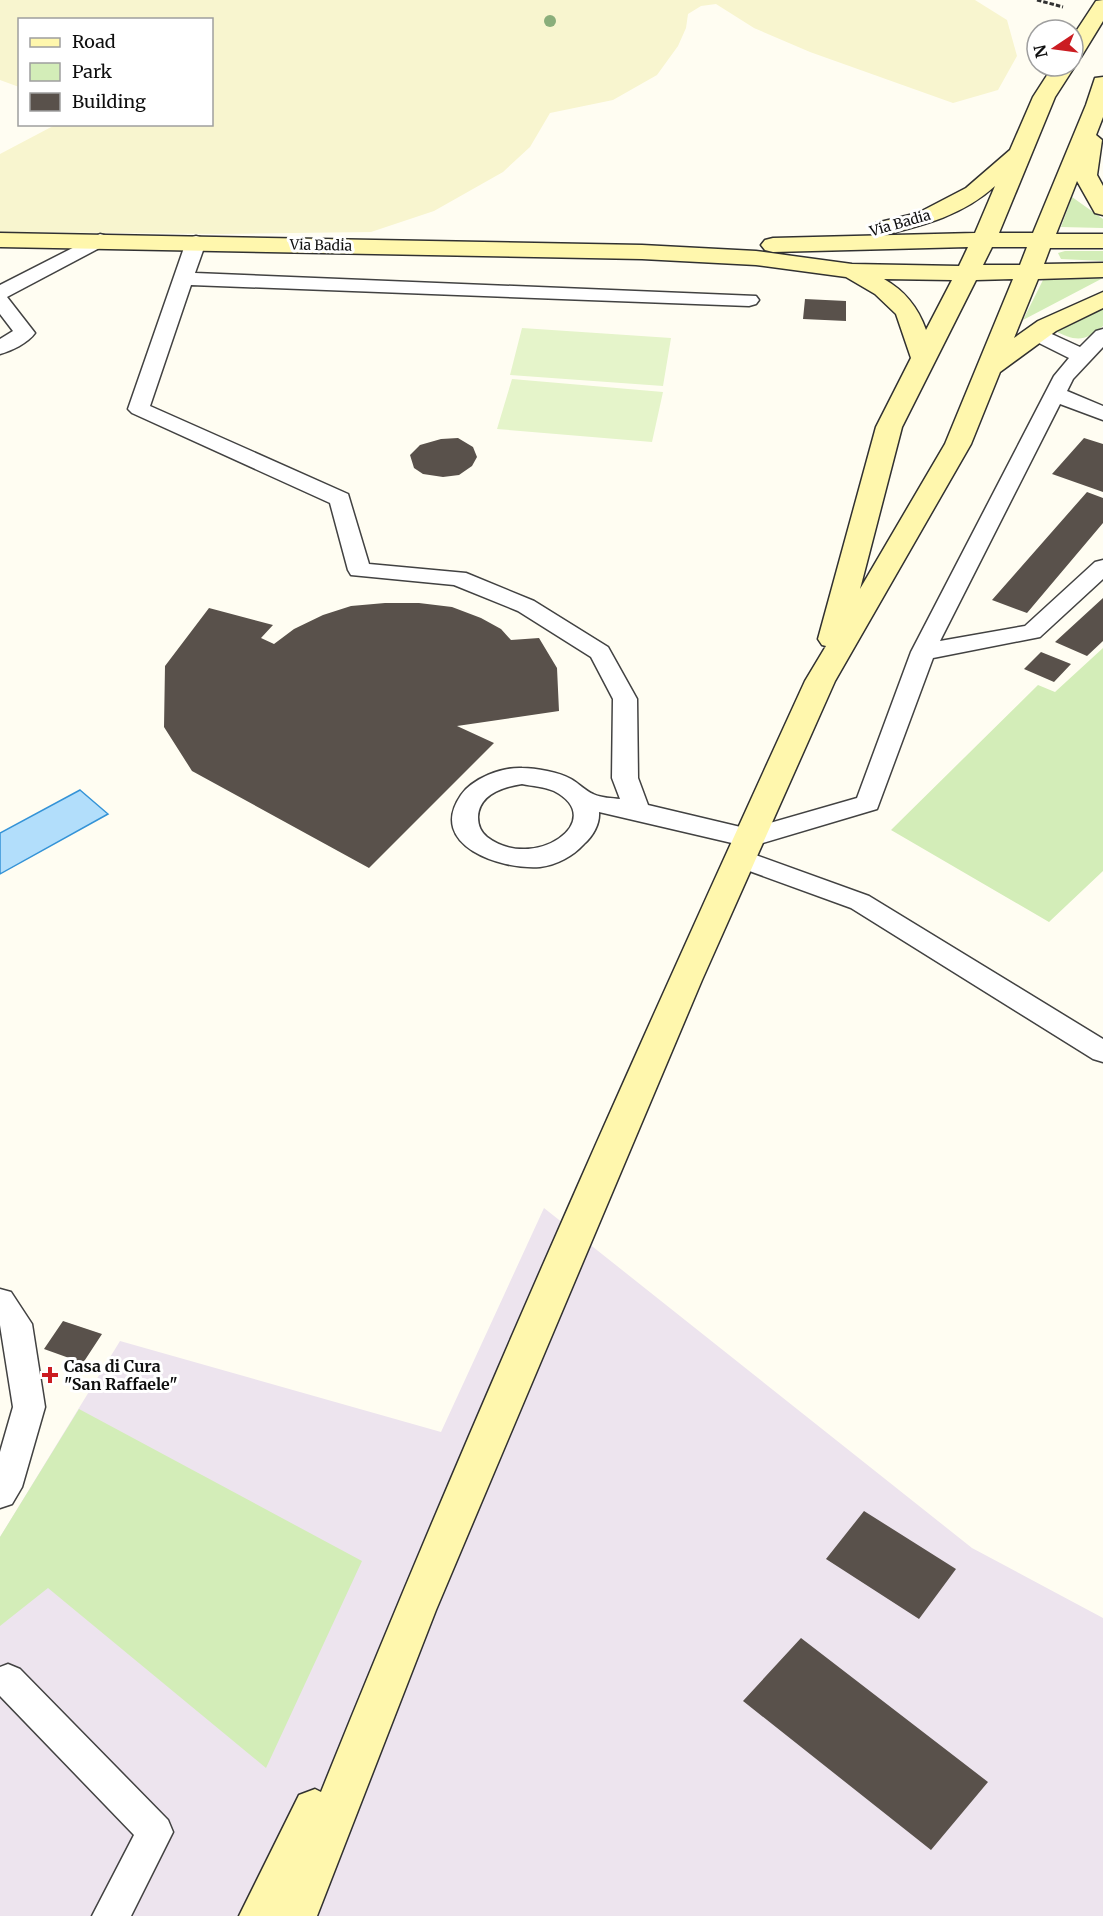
<svg xmlns="http://www.w3.org/2000/svg" width="1103" height="1916" font-family="Merriweather,serif">
<rect width="100%" height="100%" fill="#fffdf2"/>
<!-- industrial -->
<path fill="#ede4ee" d="M 544,1208 L 972,1548 L 1103,1618 L 1103,1916 L 0,1916 L 0,1537 L 120,1341 L 441,1432 Z"/>
<!-- farmland -->
<path fill="#f8f5cf" d="M 0,0 L 975,0 L 1007,20 L 1017,56 L 998,90 L 953,103 L 810,52 L 754,28 L 716,4 L 701,6 L 688,14 L 686,28 L 678,46 L 657,75 L 613,100 L 550,113 L 530,147 L 503,172 L 434,211 L 371,232 L 223,234 L 0,232 L 0,154 L 55,125 L 212,124 L 212,20 L 20,20 L 19,87 L 0,80 Z"/>
<!-- green -->
<path fill="#d3edb8" d="M 1072,197 L 1103,219 L 1103,228 L 1061,227 Z
M 1065,251 L 1103,251 L 1103,261 L 1061,259 L 1058,253 Z
M 1103,278 L 1023,320 L 1043,280 Z
M 1103,304 L 1103,326 C 1084,343 1075,341 1053,330 Z
M 1103,648 L 1103,871 L 1049,922 L 891,830 L 1038,685 L 1055,692 Z
M 79,1409 L 362,1561 L 266,1768 L 48,1588 L 0,1626 L 0,1537 Z"/>
<!-- pitch -->
<path fill="#e5f4ca" d="M 522,328 L 671,338 L 663,386 L 510,375 Z
M 512,379 L 663,392 L 652,442 L 497,429 Z"/>
<!-- water -->
<path fill="#b2defb" stroke="#3493d7" stroke-width="1.5" d="M 80,790 L 108,814 L 0,874 L 0,833 Z"/>
<!-- building -->
<path fill="#59514b" d="M 805,299 L 846,301 L 846,321 L 803,319 Z
M 458,438 L 473,447 L 477,457 L 472,466 L 459,475 L 443,477 L 423,474 L 414,468 L 410,455 L 420,445 L 441,439 Z
M 1084,438 L 1103,444 L 1103,492 L 1052,474 Z
M 1087,492 L 1103,498 L 1103,523 L 1027,613 L 992,600 Z
M 1103,598 L 1103,641 L 1087,656 L 1055,642 Z
M 385,603 L 419,603 L 452,607 L 481,618 L 501,629 L 511,640 L 539,638 L 557,668 L 559,711 L 457,726 L 494,743 L 369,868 L 192,771 L 164,727 L 165,666 L 209,608 L 273,625 L 261,638 L 274,644 L 294,629 L 323,615 L 351,606 Z
M 1041,652 L 1071,664 L 1054,682 L 1024,669 Z
M 63,1321 L 102,1334 L 83,1363 L 44,1349 Z
M 864,1511 L 956,1569 L 919,1619 L 826,1559 Z
M 801,1638 L 988,1782 L 931,1850 L 743,1701 Z"/>
<g fill="none" stroke-linecap="round" stroke-linejoin="round">
<!-- lane casing -->
<g stroke="#424242" stroke-width="3">
<path id="lane" d="M 100,234 L 107,236 L 110,240 L 107,244 L 7,297 L 35,333 C 28,343 11,351 0,354 L 0,339 L 13,331 L 0,314 L 0,285 Z
M 196,236 L 203,238 L 206,242 L 195,273 L 756,296 L 759,300 L 756,304 L 749,306 L 191,285 L 150,406 L 348,494 L 369,564 L 466,573 L 534,601 L 608,647 L 637,699 L 638,778 L 648,805 L 749,829 L 857,798 L 911,652 L 1054,376 L 1069,358 L 1029,338 L 1026,334 L 1029,330 L 1043,330 L 1080,347 L 1096,331 L 1103,329 L 1103,347 L 1073,379 L 1067,391 L 1103,406 L 1103,420 L 1060,404 L 940,641 L 1025,626 L 1095,562 L 1103,560 L 1103,579 L 1040,637 L 933,658 L 877,809 L 749,847 L 599,812 C 600,824 593,836 584,844 C 573,856 557,865 540,867 C 502,870 426,846 461,795 C 473,778 502,767 522,768 C 536,768 559,772 571,779 C 578,783 586,791 593,794 C 601,798 612,798 620,799 L 612,778 L 613,699 L 591,657 L 518,611 L 454,585 L 351,575 L 348,570 L 330,503 L 132,413 L 128,409 L 186,242 L 189,238 ZM 522,784 C 532,786 545,787 554,791 C 610,820 534,873 487,837 C 481,832 478,826 478,817 C 479,794 503,787 522,784 Z
M 739,849 L 869,896 L 1103,1039 L 1103,1062 L 1093,1059 L 851,908 L 730,864 L 726,858 L 730,852 Z
M 0,1289 L 11,1292 L 32,1324 L 45,1407 L 22,1487 L 12,1504 L 0,1508 L 0,1452 L 13,1407 L 0,1325 Z
M 8,1664 L 20,1669 L 168,1820 L 173,1832 L 131,1916 L 92,1916 L 134,1835 L 0,1696 L 0,1667 Z"/>
</g>
<!-- secondary casing -->
<g stroke="#313131" stroke-width="3">
<path id="secondary" d="M 1103,0 L 1103,21 L 1081,57 L 1073,58 L 1073,36 L 1096,1 Z
M 1073,64 L 1075,66 L 1055,97 L 999,233 L 1033,233 L 1086,105 L 1095,78 L 1103,77 L 1103,117 L 1096,135 L 1102,140 L 1097,175 L 1103,186 L 1103,215 L 1095,213 L 1077,181 L 1056,234 L 1103,234 L 1103,248 L 1050,248 L 1044,264 L 1103,263 L 1103,277 L 1038,279 L 1014,338 L 1038,321 L 1103,292 L 1103,308 L 1056,331 L 1000,372 L 971,444 L 835,681 L 702,980 L 436,1610 L 317,1916 L 239,1916 L 299,1795 L 315,1789 L 321,1792 C 472,1417 637,1048 805,681 L 826,646 L 822,645 L 818,639 L 876,427 L 911,358 L 896,314 L 875,294 L 846,277 L 756,265 L 642,259 L 0,247 L 0,233 L 642,245 L 756,251 L 852,264 L 959,266 L 968,247 L 773,252 L 765,250 L 761,245 L 765,240 L 773,238 L 975,233 L 995,186 C 963,215 925,225 884,235 L 876,233 L 872,228 L 876,223 L 918,213 L 966,188 L 1010,150 L 1033,97 L 1053,66 L 1073,66 ZM 992,247 L 1027,247 L 1020,265 L 983,265 ZM 884,279 L 952,280 L 926,330 C 918,307 905,291 884,279 ZM 1013,279 L 945,444 L 860,589 L 902,427 L 976,280 Z"/>
</g>
<!-- path -->
<path stroke="#313131" stroke-width="3" stroke-dasharray="4.5 2" stroke-linecap="butt" d="M 1037,0 L 1063,7"/>
<!-- lane -->
<use href="#lane" fill="#fff" fill-rule="evenodd"/>
<!-- secondary -->
<use href="#secondary" fill="#fff7ad" fill-rule="evenodd"/>
</g>
<!-- trees -->
<circle fill="#8aae7b" cx="550" cy="21" r="6"/>
<!-- markers -->
<path fill="#cb1c22" stroke="#fff" stroke-width="2" d="M47 1366h6v6h6v6h-6v6h-6v-6h-6v-6h6z"/>
<g text-anchor="middle" dominant-baseline="central" stroke-width="6" stroke-linejoin="round" paint-order="stroke">
<!-- far-street labels -->
<g font-size="14" fill="#0f0f0f" stroke="#fff">
<text transform="translate(900 223) rotate(-16)">Via Badia</text>
<text transform="translate(321 245) rotate(1)">Via Badia</text>
</g>
<!-- poi labels -->
<g font-size="16" font-weight="bold" fill="#0f0f0f" stroke="#fff" text-anchor="start">
<text x="64" y="1366">Casa di Cura<tspan x="64" dy="18">"San Raffaele"</tspan></text>
</g>
</g>
<!-- legend -->
<rect x="18" y="18" width="195" height="108" fill="#ffffff" stroke="#9f9f9f" stroke-width="1.5"/>
<rect x="30" y="38" width="30" height="9" fill="#fff7ad" stroke="#9f9f9f" stroke-width="1.5"/>
<text x="72" y="48" font-size="18" fill="#0f0f0f">Road</text>
<rect x="30" y="63" width="30" height="18" fill="#d3edb8" stroke="#9f9f9f" stroke-width="1.5"/>
<text x="72" y="78" font-size="18" fill="#0f0f0f">Park</text>
<rect x="30" y="93" width="30" height="18" fill="#59514b" stroke="#9f9f9f" stroke-width="1.5"/>
<text x="72" y="108" font-size="18" fill="#0f0f0f">Building</text>
<!-- north arrow -->
<g transform="translate(1055 48) rotate(257)"><circle r="28" fill="#ffffff" stroke="#9f9f9f" stroke-width="1.5"/>
<path d="M0-4.5L10 22L0 15L-10 22Z" fill="#cb1c22"/>
<text y="-9" font-size="16" font-weight="bold" text-anchor="middle" fill="#0f0f0f">N</text>
</g>
</svg>
